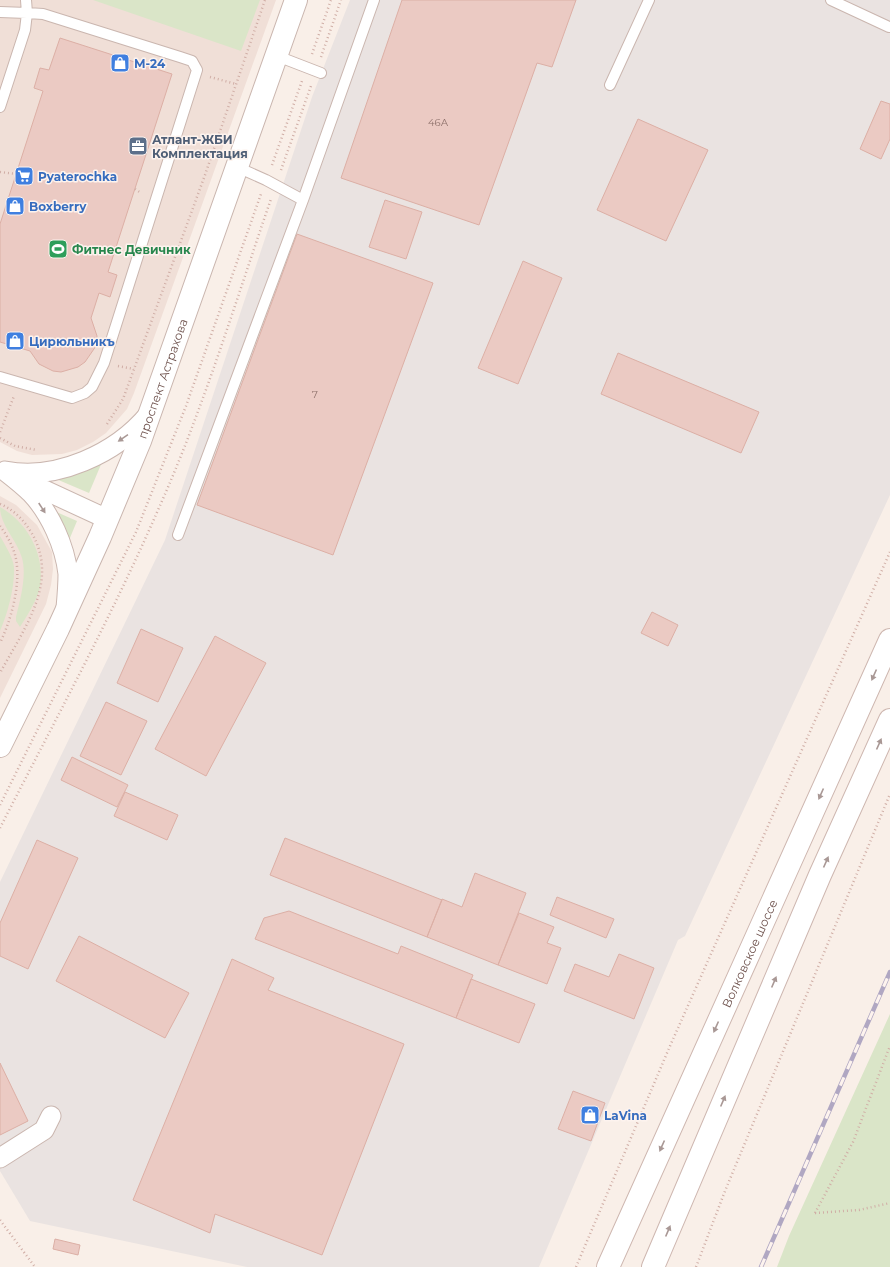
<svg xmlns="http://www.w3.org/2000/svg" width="890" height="1267" font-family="Montserrat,sans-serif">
<rect width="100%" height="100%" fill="#f9efe8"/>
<!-- residential -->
<path fill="#f0dfd7" d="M 0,0 L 276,0 L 134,393 L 127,409 L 106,433 L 93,442 L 77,450 L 62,454 L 32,455 L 17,451 L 0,442 Z
M 0,496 L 16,505 L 37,525 L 52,552 L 53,569 L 51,585 L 46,604 L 0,698 Z"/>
<!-- industrial -->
<path fill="#eae3e1" d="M 350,0 L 890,0 L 890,495 L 685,936 L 678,940 L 539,1267 L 247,1267 L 30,1221 L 0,1171 L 0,882 L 165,540 L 312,97 Z"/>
<!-- green -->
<path fill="#dae5c8" d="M 93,0 L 260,0 L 241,51 Z
M 105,455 L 89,493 L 49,476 Z
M 0,507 C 29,523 47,558 39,591 C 35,603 27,616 20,627 L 16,621 L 16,617 C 20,600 27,576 22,558 C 17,540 0,525 0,507 Z
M 45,507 L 77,521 L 67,545 Z
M 0,536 C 5,545 13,557 14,567 C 15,586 8,613 0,631 Z
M 890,1014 L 890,1267 L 777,1267 L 789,1236 Z"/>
<!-- building -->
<path fill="#ebcac3" stroke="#dcafa5" d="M 402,0 L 576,0 L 552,67 L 537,63 L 479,225 L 341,178 Z
M 60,38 L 172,74 L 108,272 L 117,275 L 110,297 L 99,293 L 91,318 L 97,336 L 96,346 L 85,362 L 78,367 L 61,372 L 53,371 L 39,364 L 30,351 L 0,342 L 0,224 L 43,91 L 34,88 L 40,68 L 49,70 Z
M 881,101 L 890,104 L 890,139 L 881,159 L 860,149 Z
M 638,119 L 708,150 L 666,241 L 597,210 Z
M 385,200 L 422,212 L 406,259 L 369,247 Z
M 297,234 L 433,283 L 333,555 L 197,505 Z
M 523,261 L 562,278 L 518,384 L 478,368 Z
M 618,353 L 759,412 L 741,453 L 601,394 Z
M 652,612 L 678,625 L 668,646 L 641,633 Z
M 141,629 L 183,648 L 158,702 L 117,683 Z
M 215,636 L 266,663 L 206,776 L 155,749 Z
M 106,702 L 147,721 L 121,775 L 80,756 Z
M 72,757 L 128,785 L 117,807 L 61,780 Z
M 125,792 L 178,815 L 167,840 L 114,816 Z
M 285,838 L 442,900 L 427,937 L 270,875 Z
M 37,840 L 78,858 L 28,969 L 0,956 L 0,923 Z
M 475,873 L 526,893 L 498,965 L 427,937 L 442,899 L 462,907 Z
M 557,897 L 614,919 L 606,938 L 550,915 Z
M 289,911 L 398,954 L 401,946 L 473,975 L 456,1018 L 255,939 L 264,918 Z
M 519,913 L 554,927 L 547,943 L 561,948 L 547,984 L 498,965 Z
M 79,936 L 189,993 L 165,1038 L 56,981 Z
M 619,954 L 654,968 L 634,1019 L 564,991 L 575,964 L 609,977 Z
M 232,959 L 274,978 L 268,990 L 404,1044 L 322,1255 L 215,1214 L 210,1233 L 133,1200 Z
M 471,979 L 535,1004 L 519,1043 L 456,1018 Z
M 0,1063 L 28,1121 L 0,1135 Z
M 573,1091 L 605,1103 L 591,1141 L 558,1129 Z
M 55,1239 L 80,1245 L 78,1255 L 53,1249 Z"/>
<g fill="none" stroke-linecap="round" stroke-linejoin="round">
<!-- service casing -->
<g stroke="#cab6af" stroke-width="12">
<path id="service" d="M 831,0 L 889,27
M 0,12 L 27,13 L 25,30 L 0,107
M 277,56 L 321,73
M 610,85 L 649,0
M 237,167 L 266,180 L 303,200 L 374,0
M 0,377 L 72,398 L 85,393 L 92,387 L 104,363 L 197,70 L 192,61 L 180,57 L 43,14 L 27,13 L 26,0
M 178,535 L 303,200"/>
</g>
<!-- minor casing -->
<g stroke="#cab6af" stroke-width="21">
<path id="minor" d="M 5,471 C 56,481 116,454 149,414
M 5,471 C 14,478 23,485 31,493 C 50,513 65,546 68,574 C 68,585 67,597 66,608
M 23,480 L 107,519
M 0,1158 L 44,1130 L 51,1116"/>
</g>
<!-- tertiary casing -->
<g stroke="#cab6af" stroke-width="24">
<g id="tertiary">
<path id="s1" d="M 0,746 L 58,629 L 100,537 L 140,441 L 296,0"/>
</g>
</g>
<!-- secondary casing -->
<g stroke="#ceb7b0" stroke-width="24">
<g id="secondary">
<path id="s2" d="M 608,1267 L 890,640"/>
<path d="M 653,1267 L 820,875 L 890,720"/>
</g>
</g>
<!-- path -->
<path stroke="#d0aea6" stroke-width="2.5" stroke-dasharray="1 3" stroke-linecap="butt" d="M 312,54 L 331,0
M 321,57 L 341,0
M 210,77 L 236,84
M 272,165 L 302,81
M 281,170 L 311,86
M 0,172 L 16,174
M 135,189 L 141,193
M 118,366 L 134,369
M 107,424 L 123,399 L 205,175 L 265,0
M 0,432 L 14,396
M 0,438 L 15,446 L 37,450
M 0,504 C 14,510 23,519 31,532 C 61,581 23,630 0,673
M 0,526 C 7,535 14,548 16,559 C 21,585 11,620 0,643
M 0,805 L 136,532 L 186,406 L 261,194
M 0,828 C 54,722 111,618 158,510 C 203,410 235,303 271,199
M 815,1213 L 853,1142 L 890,1046
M 815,1213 L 859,1210 L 890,1203
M 0,1220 L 35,1267
M 576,1267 L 670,1046 L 890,552
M 696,1267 L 725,1191 L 890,794"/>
<!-- service -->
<use href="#service" stroke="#fff" stroke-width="10"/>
<!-- minor -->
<use href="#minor" stroke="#fff" stroke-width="19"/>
<!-- tertiary -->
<use href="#tertiary" stroke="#fff" stroke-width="22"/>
<!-- secondary -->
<use href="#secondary" stroke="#fff" stroke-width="22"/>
<!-- rail casing -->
<g stroke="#b0a7c2" stroke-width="4.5">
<path id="rail" d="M 761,1267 L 890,972"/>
</g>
<!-- rail -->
<use href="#rail" stroke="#fdf3ee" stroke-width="3" stroke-dasharray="9" stroke-linecap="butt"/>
</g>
<!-- one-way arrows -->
<defs><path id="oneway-solid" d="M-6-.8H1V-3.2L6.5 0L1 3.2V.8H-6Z"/></defs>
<g fill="#a99895">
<use href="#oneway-solid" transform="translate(123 438) rotate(146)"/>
<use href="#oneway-solid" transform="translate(42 508) rotate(57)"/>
<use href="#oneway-solid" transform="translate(874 675) rotate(114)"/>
<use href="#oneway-solid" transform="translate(879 744) rotate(-66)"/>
<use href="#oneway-solid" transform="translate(821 794) rotate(114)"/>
<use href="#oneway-solid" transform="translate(826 862) rotate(-66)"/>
<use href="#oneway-solid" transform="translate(774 982) rotate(-67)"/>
<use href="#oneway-solid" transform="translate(716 1027) rotate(114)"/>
<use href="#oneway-solid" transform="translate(723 1101) rotate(-67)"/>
<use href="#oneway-solid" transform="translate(662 1146) rotate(114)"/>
<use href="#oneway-solid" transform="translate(668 1231) rotate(-67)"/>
</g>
<!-- icons -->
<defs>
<g id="shop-square" transform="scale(1)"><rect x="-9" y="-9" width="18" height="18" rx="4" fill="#3f7fe0" stroke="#fdf3ee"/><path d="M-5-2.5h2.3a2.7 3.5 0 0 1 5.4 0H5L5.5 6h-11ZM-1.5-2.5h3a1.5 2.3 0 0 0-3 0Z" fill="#fff"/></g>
<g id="office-square" transform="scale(1)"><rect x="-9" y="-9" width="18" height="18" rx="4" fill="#5c6f8a" stroke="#fdf3ee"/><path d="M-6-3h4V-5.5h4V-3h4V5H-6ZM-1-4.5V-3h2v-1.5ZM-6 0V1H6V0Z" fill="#fff"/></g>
<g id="supermarket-square" transform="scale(1)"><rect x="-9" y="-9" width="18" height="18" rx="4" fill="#3f7fe0" stroke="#fdf3ee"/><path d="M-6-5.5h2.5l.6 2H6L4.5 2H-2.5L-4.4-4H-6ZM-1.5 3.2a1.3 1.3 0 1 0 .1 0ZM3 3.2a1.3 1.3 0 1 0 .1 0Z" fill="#fff"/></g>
<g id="stadium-square" transform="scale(1)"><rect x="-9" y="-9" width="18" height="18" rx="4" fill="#2e9e5b" stroke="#fdf3ee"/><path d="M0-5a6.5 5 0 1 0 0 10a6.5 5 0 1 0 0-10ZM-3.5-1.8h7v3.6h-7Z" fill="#fff"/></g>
</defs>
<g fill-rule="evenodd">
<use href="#shop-square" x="120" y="63"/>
<use href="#office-square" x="138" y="146"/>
<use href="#supermarket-square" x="24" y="176"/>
<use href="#shop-square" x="15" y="206"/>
<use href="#stadium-square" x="58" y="249"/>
<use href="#shop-square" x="15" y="341"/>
<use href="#shop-square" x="590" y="1115"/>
</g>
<g text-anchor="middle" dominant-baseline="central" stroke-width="3" stroke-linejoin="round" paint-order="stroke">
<!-- number labels -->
<g font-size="10" fill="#8f726c">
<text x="438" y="122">46А</text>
<text x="315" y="394">7</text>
</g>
<!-- shop labels -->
<g font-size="12" font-weight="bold" fill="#366cbe" stroke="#fdf3ee" text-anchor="start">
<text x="134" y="63">М-24</text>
<text x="38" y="176">Pyaterochka</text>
<text x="29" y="206">Boxberry</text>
<text x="29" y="341">Цирюльникъ</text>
<text x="604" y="1115">LaVina</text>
</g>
<!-- service labels -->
<g font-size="12" font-weight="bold" fill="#4e5e75" stroke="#fdf3ee" text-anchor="start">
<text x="152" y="139">Атлант-ЖБИ<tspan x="152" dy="14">Комплектация</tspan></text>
</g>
<!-- leisure labels -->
<g font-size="12" font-weight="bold" fill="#27864d" stroke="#fdf3ee" text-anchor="start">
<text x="72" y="249">Фитнес Девичник</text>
</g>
<!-- street labels -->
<g font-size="12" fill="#70544f" stroke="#fdf3ee">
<text stroke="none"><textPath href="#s1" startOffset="402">проспект Астрахова</textPath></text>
<text stroke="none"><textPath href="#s2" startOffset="344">Волковское шоссе</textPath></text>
</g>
</g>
</svg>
